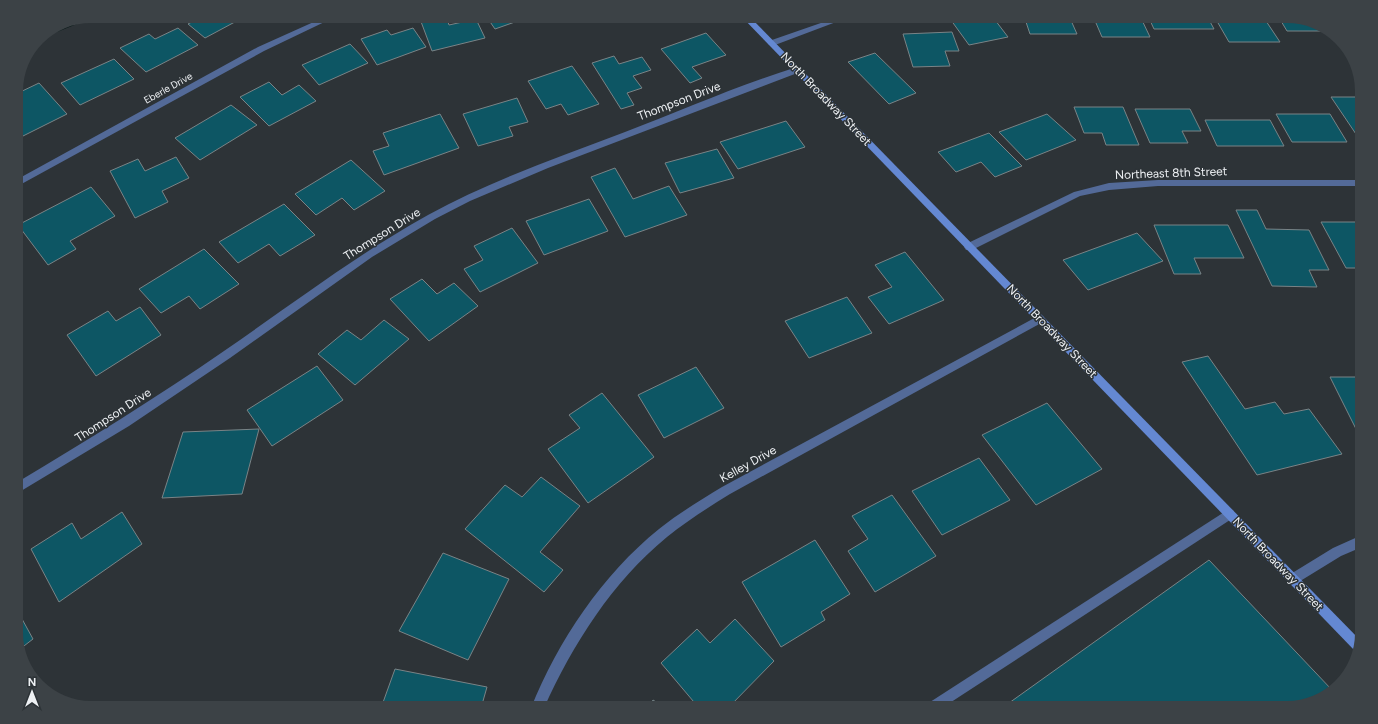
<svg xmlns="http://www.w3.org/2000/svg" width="1378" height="724" font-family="Figtree,sans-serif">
<rect width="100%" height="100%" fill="#2d3337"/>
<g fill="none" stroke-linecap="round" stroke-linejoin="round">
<!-- stream -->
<path fill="#0a1b19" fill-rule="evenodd" d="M 91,16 L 97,16 L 37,40 L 46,32 Z"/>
</g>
<!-- building -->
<path fill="#0d5664" stroke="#7a8386" d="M 203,16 L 246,16 L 205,38 L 188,24 Z
M 433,16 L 446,16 L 449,25 L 476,19 L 485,38 L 432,51 L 420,19 Z
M 486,16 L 532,16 L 495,29 Z
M 948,16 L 961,16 L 962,18 L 992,16 L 1008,37 L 969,45 Z
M 1024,16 L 1069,16 L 1077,34 L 1030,34 Z
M 1093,16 L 1140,16 L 1150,37 L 1102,37 Z
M 1148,16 L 1207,16 L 1214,29 L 1154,29 Z
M 1214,16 L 1264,18 L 1280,42 L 1229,42 Z
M 1278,16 L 1287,16 L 1318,23 L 1323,31 L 1287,31 Z
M 178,28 L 198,45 L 146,72 L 120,48 L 149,34 L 155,39 Z
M 413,28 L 426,47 L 377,65 L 361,39 L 387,30 L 391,35 Z
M 952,32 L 959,51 L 945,51 L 950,66 L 913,67 L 903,34 Z
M 706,33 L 726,55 L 692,67 L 702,78 L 690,83 L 661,49 Z
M 350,44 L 368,63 L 319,85 L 302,65 Z
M 875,53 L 916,93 L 889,104 L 848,62 Z
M 614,56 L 619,64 L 642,57 L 651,70 L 633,76 L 642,88 L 627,93 L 634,105 L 621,109 L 592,63 Z
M 114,59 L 134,79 L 80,105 L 61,83 Z
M 572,66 L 599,104 L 568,115 L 561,104 L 546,109 L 528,81 Z
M 269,82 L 282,95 L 299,85 L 316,101 L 269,126 L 240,97 Z
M 39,83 L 67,114 L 23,136 L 16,129 L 16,94 Z
M 1331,97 L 1359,97 L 1362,101 L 1362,143 Z
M 517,98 L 528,122 L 509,127 L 513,136 L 478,146 L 463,114 Z
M 231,105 L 257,125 L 200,160 L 175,138 Z
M 1074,107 L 1123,107 L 1139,145 L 1106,145 L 1102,133 L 1084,133 Z
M 1135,109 L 1190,109 L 1201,131 L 1182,131 L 1188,143 L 1150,143 Z
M 440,114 L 459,148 L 384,175 L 373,151 L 389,146 L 383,133 Z
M 1047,114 L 1076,140 L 1026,160 L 999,132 Z
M 1276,114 L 1330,114 L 1347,142 L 1292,142 Z
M 1205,120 L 1270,120 L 1284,146 L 1217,146 Z
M 786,121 L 805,147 L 738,169 L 720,142 Z
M 989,133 L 1022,166 L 995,177 L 981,162 L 956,172 L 938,152 Z
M 717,149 L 734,178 L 680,193 L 665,163 Z
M 176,157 L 189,178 L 162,191 L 168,202 L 135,218 L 110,171 L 138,159 L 145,171 Z
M 351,160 L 385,191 L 354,210 L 342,198 L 316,215 L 295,194 Z
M 615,168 L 633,199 L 669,186 L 687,215 L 625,237 L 591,177 Z
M 91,187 L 115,216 L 70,241 L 76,249 L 48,265 L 18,225 Z
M 589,199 L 608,231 L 544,255 L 526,221 Z
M 284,204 L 315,235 L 280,256 L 269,244 L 238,263 L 219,242 Z
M 1236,210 L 1257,210 L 1266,229 L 1309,230 L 1329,270 L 1309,270 L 1317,287 L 1272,286 Z
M 1321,222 L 1362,222 L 1362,268 L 1346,268 Z
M 1154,225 L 1228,225 L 1244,258 L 1194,258 L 1201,274 L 1174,274 Z
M 512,228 L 538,263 L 480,292 L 464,269 L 483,260 L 474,246 Z
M 1137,233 L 1163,261 L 1088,290 L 1063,260 Z
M 204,249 L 239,284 L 200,309 L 189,296 L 161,313 L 139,289 Z
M 905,252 L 944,300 L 889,324 L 868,297 L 892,287 L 875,265 Z
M 422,279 L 437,294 L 454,283 L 478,306 L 429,341 L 390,299 Z
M 847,297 L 872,333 L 809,358 L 785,321 Z
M 140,307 L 161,335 L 96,376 L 67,335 L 108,311 L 116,321 Z
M 384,320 L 409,339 L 355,385 L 318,354 L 347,330 L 361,340 Z
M 1208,356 L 1245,409 L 1275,402 L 1284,414 L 1309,409 L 1342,454 L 1257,475 L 1182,362 Z
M 317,366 L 343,400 L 272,446 L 247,410 Z
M 696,367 L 724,408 L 664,438 L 638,395 Z
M 1330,377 L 1362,377 L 1362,441 Z
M 602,393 L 654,457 L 588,503 L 548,449 L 580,428 L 569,415 Z
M 1047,403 L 1102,469 L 1036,505 L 982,435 Z
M 259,429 L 242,494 L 162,498 L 183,432 Z
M 979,458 L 1010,500 L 942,535 L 912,491 Z
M 541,477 L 580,506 L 540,552 L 563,570 L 544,592 L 465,529 L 505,485 L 522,497 Z
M 892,495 L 936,556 L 875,592 L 848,551 L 868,539 L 852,516 Z
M 122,512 L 142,544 L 59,602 L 31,549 L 72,523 L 81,539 Z
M 815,540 L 850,594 L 821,612 L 825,620 L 781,647 L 742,582 Z
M 443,553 L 509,579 L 468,660 L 399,631 Z
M 1209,560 L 1332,690 L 1325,698 L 1287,708 L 1002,708 Z
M 16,608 L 33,639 L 20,649 L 16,638 Z
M 735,619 L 774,661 L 728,708 L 699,708 L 661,663 L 697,629 L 710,643 Z
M 395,669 L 487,687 L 481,708 L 381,708 Z
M 653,700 L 665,708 L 648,708 Z"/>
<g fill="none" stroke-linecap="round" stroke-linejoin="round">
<!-- lane -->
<path fill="#536a98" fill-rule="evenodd" d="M 1229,509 L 1233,510 L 1235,514 L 1233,518 L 942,708 L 925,708 L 927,704 Z"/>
<!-- street -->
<path fill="#536a98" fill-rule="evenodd" d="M 327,16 L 337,16 L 264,51 L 16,187 L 16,180 L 258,47 Z
M 841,16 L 852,16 L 775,45 L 769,45 L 768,43 L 769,41 Z
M 797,67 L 800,68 L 800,72 L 548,168 L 470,201 L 435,219 L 372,257 L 230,358 L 129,426 L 16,494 L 16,483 C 86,441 156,398 224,351 C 291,305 356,255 428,215 C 490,181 559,157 625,132 C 682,110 739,85 797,67 Z
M 1158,180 L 1362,180 L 1362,186 L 1158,186 L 1109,190 L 1080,196 L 972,250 L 966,250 L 964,247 L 966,244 L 1074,192 L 1109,183 Z
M 1040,315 L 1043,316 L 1045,319 L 1043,322 L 730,494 C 709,507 687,521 667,537 C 612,582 573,644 544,708 L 531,708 C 558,641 602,575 659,529 C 679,513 701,500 722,487 Z
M 1362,535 L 1362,547 L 1341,556 L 1297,583 L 1293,585 L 1289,583 L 1287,579 L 1289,575 L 1333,548 Z"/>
<!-- secondary -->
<path fill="#6488d2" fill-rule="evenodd" d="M 741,16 L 749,16 L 1360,640 L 1357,652 L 1355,651 Z"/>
</g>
<g text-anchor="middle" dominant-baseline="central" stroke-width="3" stroke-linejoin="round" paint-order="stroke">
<!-- far-street labels -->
<g font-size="10" fill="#eef1f4" stroke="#2d3337">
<text transform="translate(168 88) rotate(-29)">Eberle Drive</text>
</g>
<!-- street labels -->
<g font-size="12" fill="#eef1f4" stroke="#2d3337">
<text transform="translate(826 99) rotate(46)">North Broadway Street</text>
<text transform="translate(679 101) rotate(-21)">Thompson Drive</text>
<text transform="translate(1171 173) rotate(-2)">Northeast 8th Street</text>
<text transform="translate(382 234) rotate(-32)">Thompson Drive</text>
<text transform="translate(1052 331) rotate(46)">North Broadway Street</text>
<text transform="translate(113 415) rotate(-33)">Thompson Drive</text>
<text transform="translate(748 464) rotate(-29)">Kelley Drive</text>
<text transform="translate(1278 564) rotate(46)">North Broadway Street</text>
</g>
</g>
<!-- crop -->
<path d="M0 0H1378V724H0ZM91 23H1287A68 68 0 0 1 1355 91V633A68 68 0 0 1 1287 701H91A68 68 0 0 1 23 633V91A68 68 0 0 1 91 23Z" fill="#3c4246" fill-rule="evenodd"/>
<!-- north arrow -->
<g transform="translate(32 692)" stroke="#2d3337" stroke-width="3" paint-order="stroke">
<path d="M0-3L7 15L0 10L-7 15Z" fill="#eef1f4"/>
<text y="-6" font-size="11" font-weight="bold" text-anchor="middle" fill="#eef1f4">N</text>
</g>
</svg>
